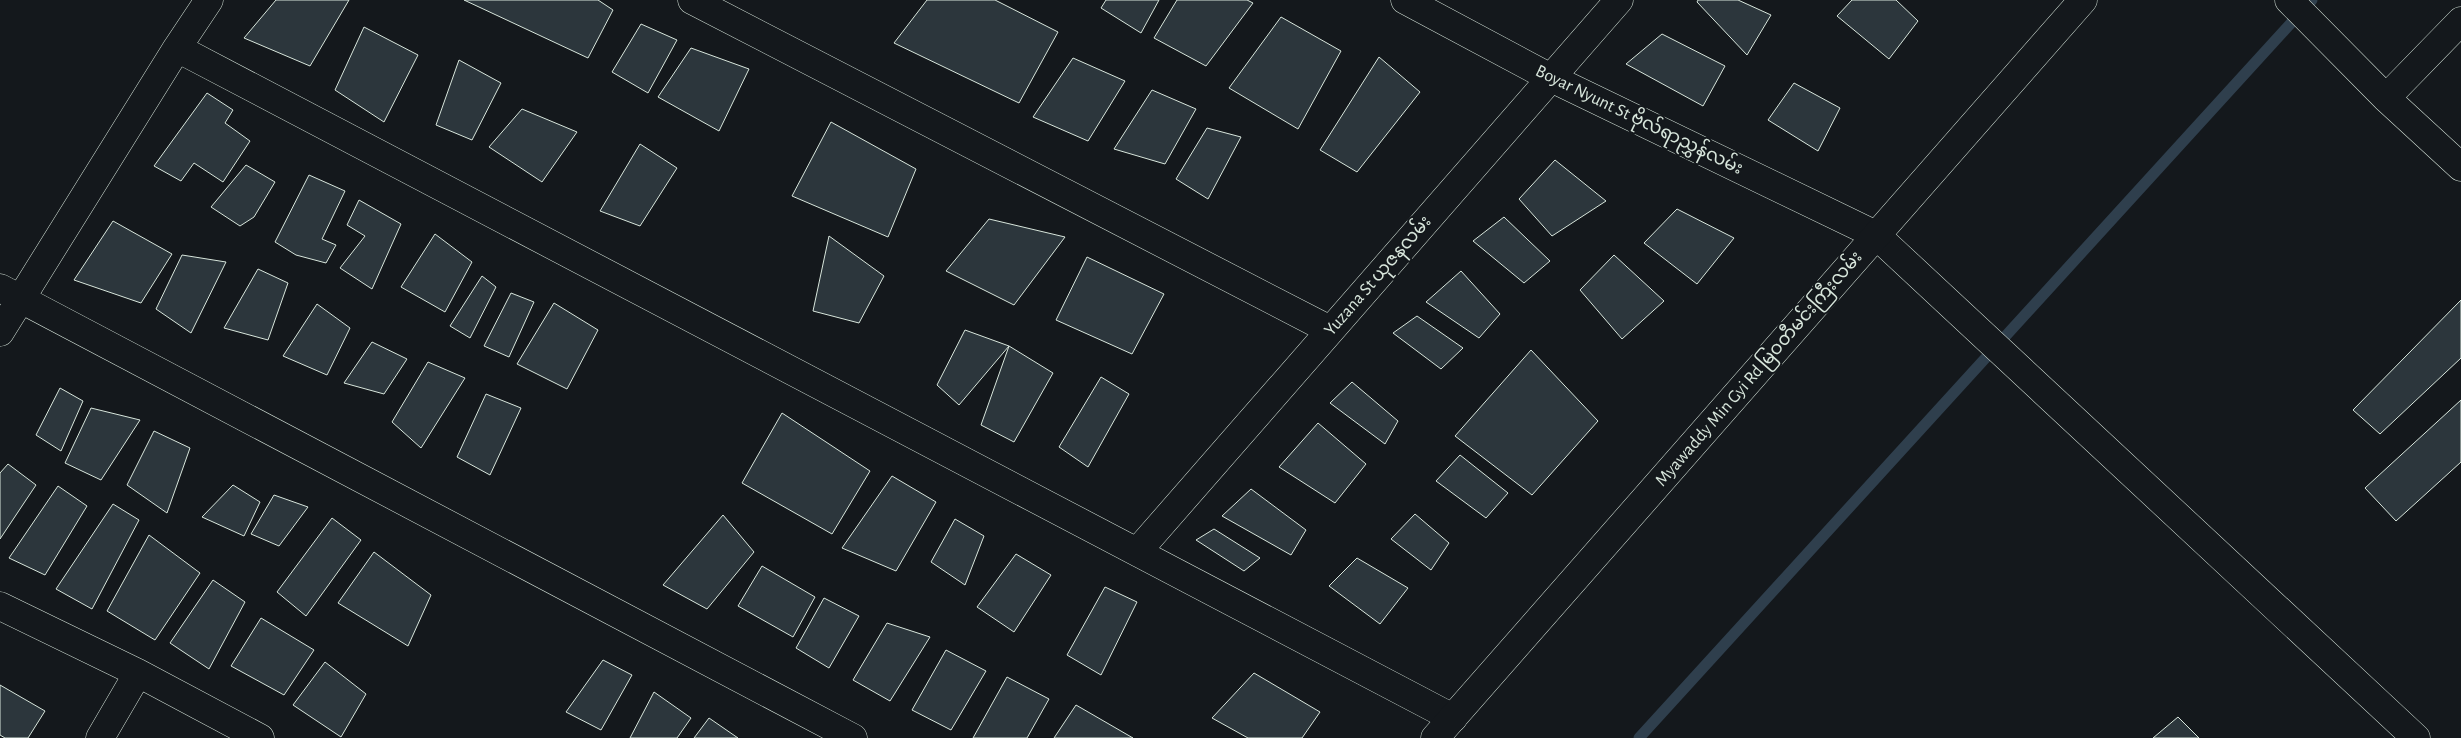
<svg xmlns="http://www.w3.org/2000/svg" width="2461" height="738" font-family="'Alegreya Sans','Noto Sans Myanmar',sans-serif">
<rect width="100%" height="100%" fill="#14181c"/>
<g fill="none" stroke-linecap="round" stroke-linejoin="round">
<!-- stream -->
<path stroke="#2f3f4d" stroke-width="11" d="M 1639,738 L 2312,0"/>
</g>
<!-- building -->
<path fill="#2c363c" stroke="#d8e6dc" d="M 276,0 L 349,0 L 310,66 L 244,38 Z
M 464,0 L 598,0 L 613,10 L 588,58 Z
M 927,0 L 995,0 L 1058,32 L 1019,103 L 894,43 Z
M 1106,0 L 1159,0 L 1141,33 L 1101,8 Z
M 1177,0 L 1247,0 L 1253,3 L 1206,66 L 1154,38 Z
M 1698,0 L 1738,0 L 1771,15 L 1747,55 L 1697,2 Z
M 1852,0 L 1896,0 L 1918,21 L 1889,59 L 1837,16 Z
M 1281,17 L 1341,51 L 1298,129 L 1229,88 Z
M 641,24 L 677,40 L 648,93 L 612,72 Z
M 364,27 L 418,55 L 384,122 L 335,90 Z
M 1662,34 L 1725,66 L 1703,106 L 1626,64 Z
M 691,48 L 749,69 L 719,131 L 658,97 Z
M 1379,57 L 1420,92 L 1357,172 L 1320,150 Z
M 1073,58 L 1125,81 L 1088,141 L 1033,117 Z
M 459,60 L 501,83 L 472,140 L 436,125 Z
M 1794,83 L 1840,108 L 1818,151 L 1768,120 Z
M 1152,90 L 1196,109 L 1165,164 L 1114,149 Z
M 207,93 L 233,110 L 225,123 L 250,141 L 223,182 L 194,163 L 181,181 L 154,166 Z
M 522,109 L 577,132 L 542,182 L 489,147 Z
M 831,122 L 916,169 L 888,237 L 792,196 Z
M 1207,128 L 1241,137 L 1208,199 L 1176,179 Z
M 640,144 L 677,168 L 640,226 L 600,211 Z
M 1555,160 L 1606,201 L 1552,236 L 1519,199 Z
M 246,165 L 275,182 L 254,217 L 240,226 L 211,207 Z
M 309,175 L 345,191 L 322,239 L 336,245 L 326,263 L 296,255 L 275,242 Z
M 359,200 L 401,224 L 372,289 L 340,268 L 365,236 L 347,225 Z
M 1677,209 L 1734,238 L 1697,284 L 1644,243 Z
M 1504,217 L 1550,261 L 1524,283 L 1473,241 Z
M 989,219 L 1065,237 L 1014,305 L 946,271 Z
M 113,221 L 172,254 L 141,303 L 74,280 Z
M 435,234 L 472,262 L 445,312 L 401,287 Z
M 829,236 L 884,276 L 859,323 L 813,311 Z
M 182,255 L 226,262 L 191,333 L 156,309 Z
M 1614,255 L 1664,301 L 1622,339 L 1580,290 Z
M 1087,257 L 1164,294 L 1132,354 L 1056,320 Z
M 258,269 L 288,283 L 268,340 L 224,328 Z
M 1461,271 L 1500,314 L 1479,338 L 1426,302 Z
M 482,276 L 496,287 L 470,338 L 450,326 Z
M 511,293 L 534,302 L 509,357 L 484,346 Z
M 2461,300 L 2461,358 L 2380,434 L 2353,410 Z
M 554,303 L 598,330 L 567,389 L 517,364 Z
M 317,304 L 350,328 L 327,375 L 283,356 Z
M 1417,316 L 1463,348 L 1441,369 L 1393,333 Z
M 965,330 L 1009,346 L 959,405 L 937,385 Z
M 372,342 L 407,359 L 384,394 L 344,383 Z
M 1009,346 L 1053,373 L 1014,442 L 981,425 Z
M 1531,350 L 1598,421 L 1532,495 L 1455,436 Z
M 428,362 L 465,378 L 421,448 L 392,422 Z
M 1101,377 L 1129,394 L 1088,467 L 1059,447 Z
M 1352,382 L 1398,421 L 1385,444 L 1330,403 Z
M 60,388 L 83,401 L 61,451 L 36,435 Z
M 486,394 L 521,408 L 490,475 L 457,457 Z
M 2461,400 L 2461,462 L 2396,521 L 2365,488 Z
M 91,408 L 140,420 L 101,480 L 65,463 Z
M 782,413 L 870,471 L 832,534 L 742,483 Z
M 1318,423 L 1366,464 L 1335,503 L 1279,467 Z
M 154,431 L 190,448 L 167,513 L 127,485 Z
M 1460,455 L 1508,493 L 1486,518 L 1436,481 Z
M 8,464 L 36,485 L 0,539 L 0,473 Z
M 892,476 L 936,502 L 896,571 L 842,548 Z
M 233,485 L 260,502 L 244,536 L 202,517 Z
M 58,486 L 87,506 L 45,575 L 9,558 Z
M 1251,489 L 1306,530 L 1291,555 L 1222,516 Z
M 274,495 L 308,507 L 279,546 L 251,534 Z
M 113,504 L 139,520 L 92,609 L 56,589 Z
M 1415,514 L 1449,543 L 1431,570 L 1391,539 Z
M 723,515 L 754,552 L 707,609 L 663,585 Z
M 332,518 L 361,540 L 306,616 L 277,592 Z
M 955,519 L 984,536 L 965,585 L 931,562 Z
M 1214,529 L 1260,558 L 1244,571 L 1196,540 Z
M 149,535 L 200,573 L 155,640 L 107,611 Z
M 374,552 L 431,595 L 408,646 L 338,603 Z
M 1016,554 L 1051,575 L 1014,632 L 977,607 Z
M 1357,558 L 1408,588 L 1380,624 L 1329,586 Z
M 762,566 L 815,597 L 793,637 L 738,606 Z
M 213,580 L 245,602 L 209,669 L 170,643 Z
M 1105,587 L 1137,602 L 1101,675 L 1067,655 Z
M 824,598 L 859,616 L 829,668 L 796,648 Z
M 261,618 L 314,650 L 284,695 L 231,666 Z
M 887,623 L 930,637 L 890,701 L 853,680 Z
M 946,650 L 986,671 L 951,730 L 912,710 Z
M 603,660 L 632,675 L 601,730 L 566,712 Z
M 325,662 L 366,694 L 341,737 L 293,705 Z
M 1254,673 L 1320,712 L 1302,738 L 1248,738 L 1212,718 Z
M 1007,677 L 1049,699 L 1027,738 L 973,738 Z
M 0,685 L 45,711 L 28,738 L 5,738 L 0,735 Z
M 654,692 L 691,718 L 677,738 L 630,738 Z
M 1076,705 L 1133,738 L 1054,738 Z
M 2178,717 L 2199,738 L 2153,738 Z
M 709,718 L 738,738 L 694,738 Z"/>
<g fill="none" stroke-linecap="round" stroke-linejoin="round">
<!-- street casing -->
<g stroke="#d8e6dc" stroke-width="29">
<path id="street" d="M 692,0 L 1330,330
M 1405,0 L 1551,78 L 1876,235 L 2416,738
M 2289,0 L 2386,98 L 2461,167
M 177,48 L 1453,718
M 2386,98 L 2461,21
M 0,288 L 853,738
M 0,332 L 177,48 L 209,0
M 1137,552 L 1619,0
M 0,606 L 138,673 L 260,738
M 100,738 L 138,673"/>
</g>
<!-- secondary casing -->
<g stroke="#d8e6dc" stroke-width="29">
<path id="secondary" d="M 1435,738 L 2083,0"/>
</g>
<!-- street -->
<use href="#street" stroke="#14181c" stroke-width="28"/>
<!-- secondary -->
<use href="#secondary" stroke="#14181c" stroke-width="28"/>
</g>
<g text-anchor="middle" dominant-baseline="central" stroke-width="4" stroke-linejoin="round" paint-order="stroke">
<!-- street labels -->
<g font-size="18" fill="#d8e6dc" stroke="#14181c">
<text transform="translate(1639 120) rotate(26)">Boyar Nyunt St ဗိုလ်ရာညွှန်လမ်း</text>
<text transform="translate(1378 276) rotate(-49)">Yuzana St ယုဇနလမ်း</text>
<text transform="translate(1759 369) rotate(-49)">Myawaddy Min Gyi Rd မြဝတီမင်းကြီးလမ်း</text>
</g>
</g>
</svg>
